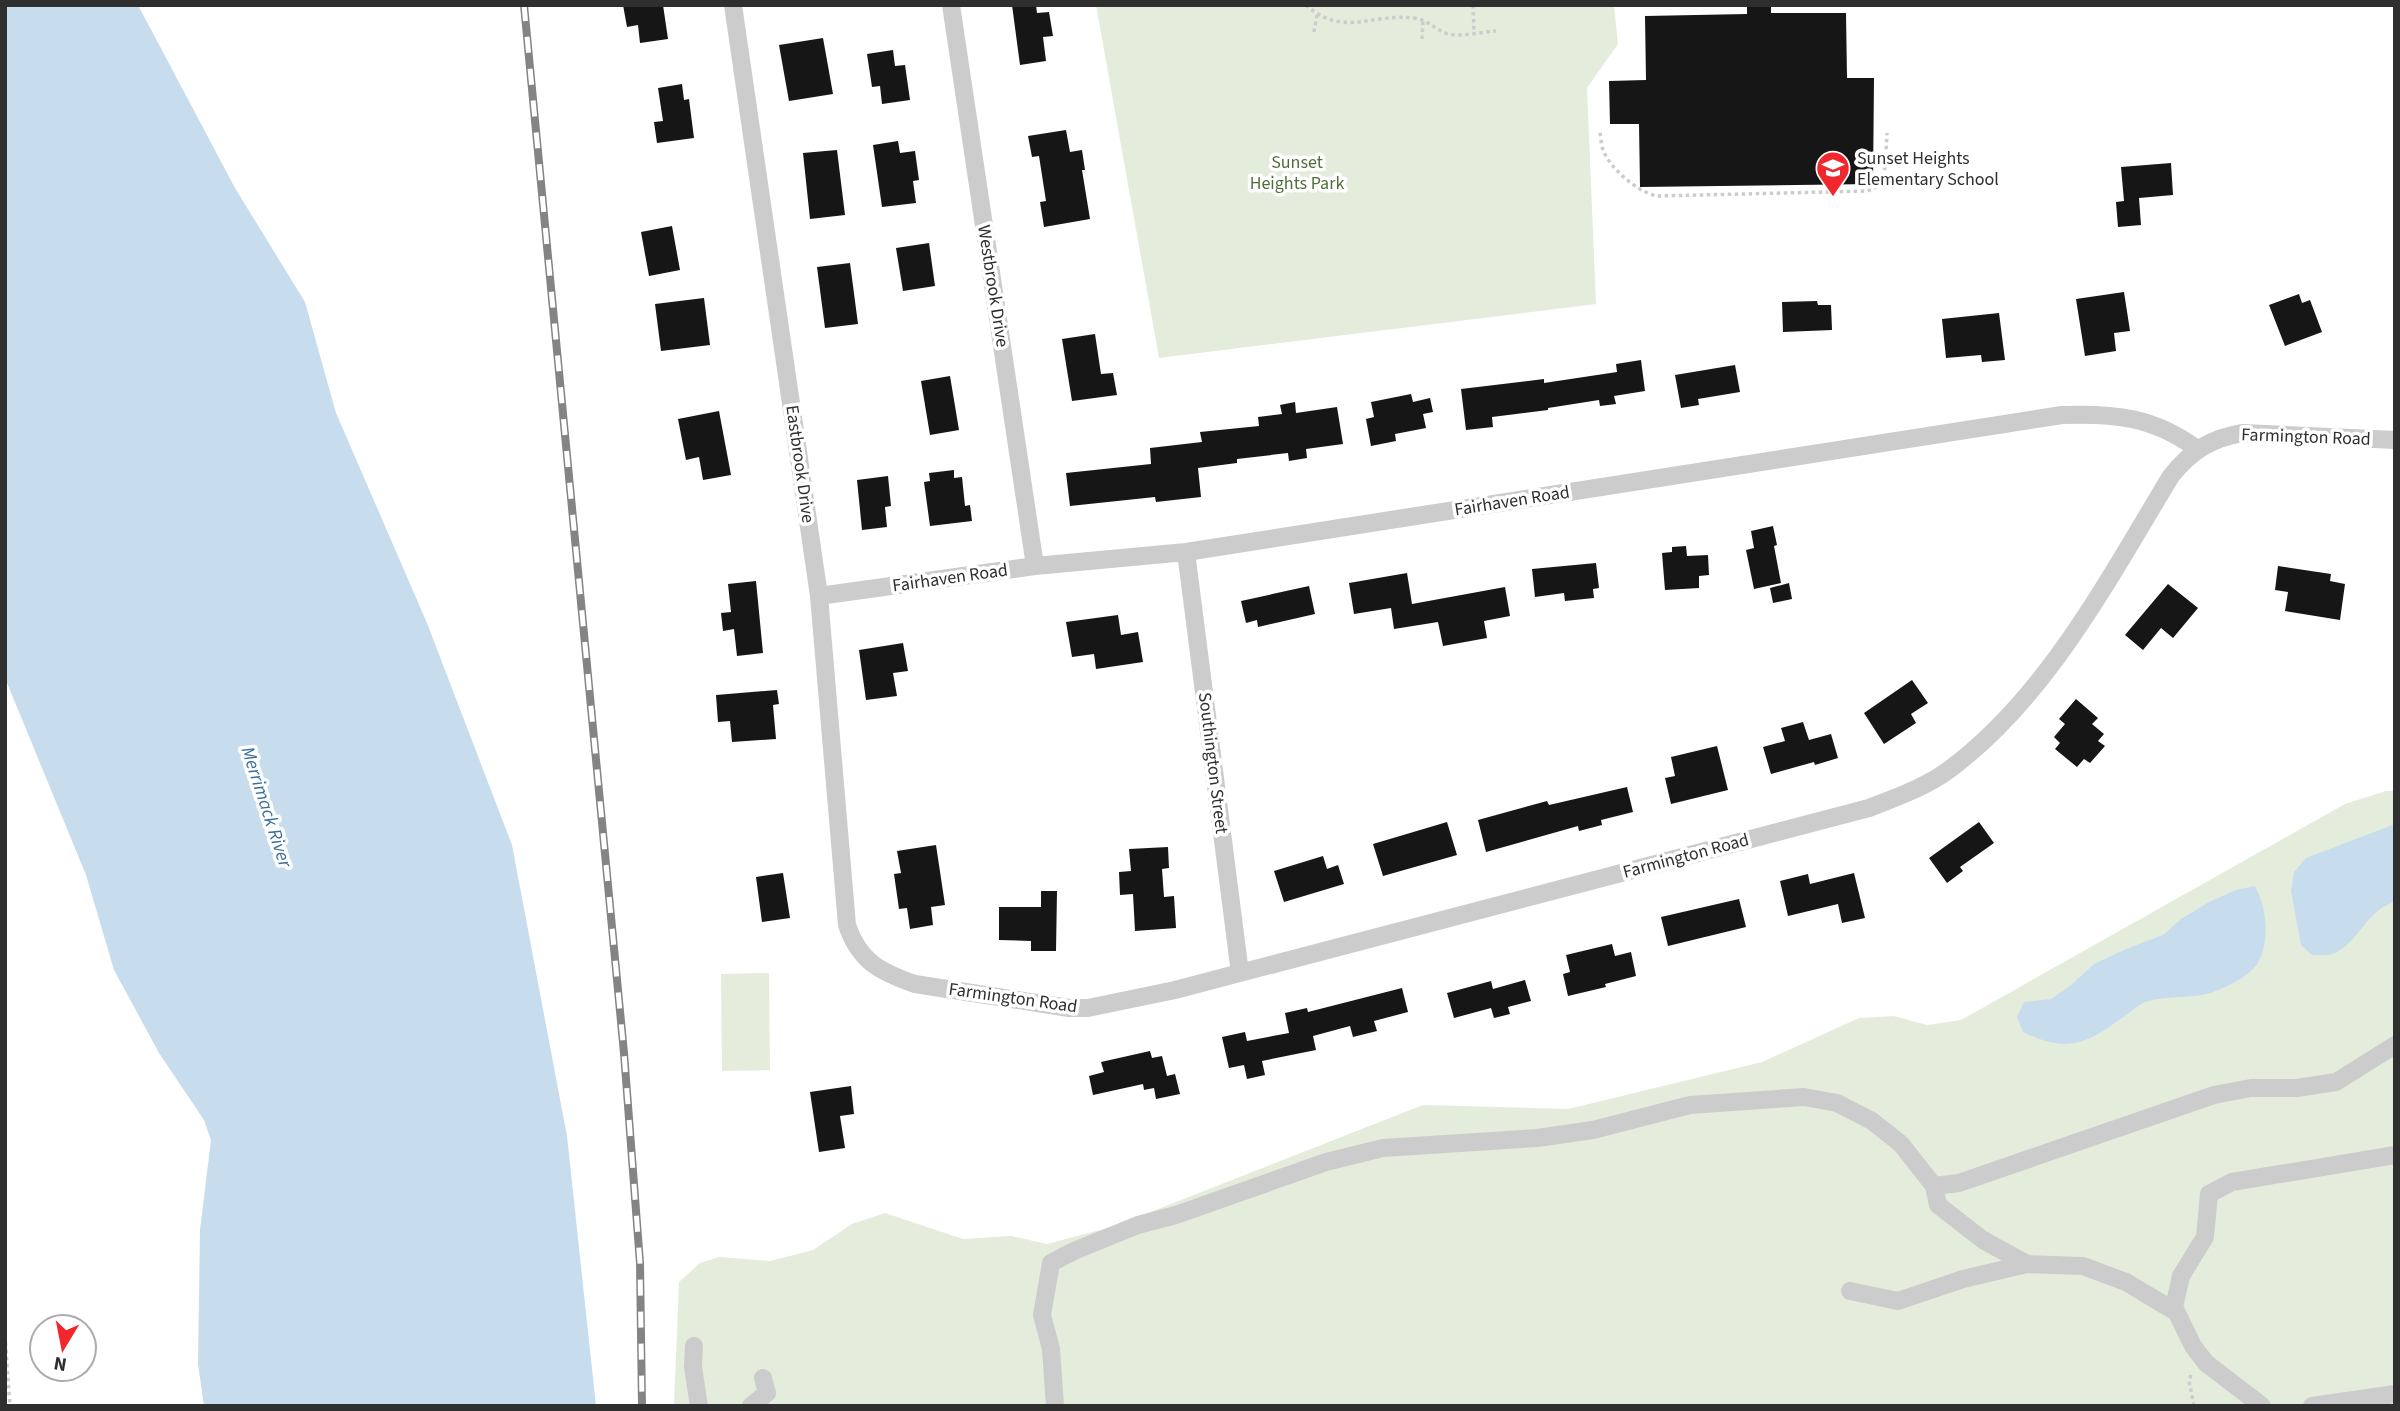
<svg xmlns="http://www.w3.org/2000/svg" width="2400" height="1411" font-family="'Source Sans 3',sans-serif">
<rect width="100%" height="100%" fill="#fff"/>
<!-- green -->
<path fill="#e4eddc" d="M 1096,5 L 1614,5 L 1618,44 L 1587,88 L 1596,304 L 1159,358 Z
M 2386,791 L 2395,791 L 2395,1400 L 2349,1406 L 674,1406 L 679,1282 L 700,1263 L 719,1257 L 770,1261 L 813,1250 L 852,1224 L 885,1213 L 963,1239 L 1011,1236 L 1047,1244 L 1115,1226 L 1423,1105 L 1568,1109 L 1762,1062 L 1859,1018 L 1894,1016 L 1927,1025 L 1961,1020 L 2345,804 Z
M 769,973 L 770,1070 L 722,1071 L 721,974 Z"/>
<!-- water -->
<path fill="#c7ddee" d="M 5,5 L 138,5 L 235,188 L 305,302 L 336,413 L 427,623 L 512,845 L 567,1136 L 596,1406 L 204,1406 L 198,1364 L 200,1230 L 211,1140 L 204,1120 L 159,1053 L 114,970 L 86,875 L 5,678 Z
M 2395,824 L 2395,902 C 2367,909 2359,942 2335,953 C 2329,956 2319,955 2312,955 L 2301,945 L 2291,891 L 2294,872 L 2306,858 Z
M 2255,886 C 2266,907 2270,936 2260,959 C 2253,976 2219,992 2202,995 C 2184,998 2166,996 2149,1001 C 2139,1003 2130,1013 2122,1018 C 2085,1045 2066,1053 2023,1032 L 2017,1017 L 2024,1002 L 2051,999 L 2070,986 L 2094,964 L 2126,949 L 2163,935 L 2181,919 L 2209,902 L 2236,890 Z"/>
<!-- building -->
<path fill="#161616" d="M 623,5 L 663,5 L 668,39 L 640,43 L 638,25 L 627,27 Z
M 1012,5 L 1036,5 L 1037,13 L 1049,12 L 1053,36 L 1043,37 L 1046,61 L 1020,65 Z
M 1747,5 L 1771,5 L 1771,13 L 1846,13 L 1847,78 L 1874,78 L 1873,184 L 1640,187 L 1639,124 L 1610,124 L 1609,81 L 1646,80 L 1645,16 L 1747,14 Z
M 823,38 L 833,94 L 789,101 L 779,45 Z
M 893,50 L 895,66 L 905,65 L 910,100 L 882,104 L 880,86 L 872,87 L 867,54 Z
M 682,84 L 684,100 L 689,99 L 694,138 L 657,143 L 654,122 L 663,121 L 658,88 Z
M 1066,130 L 1070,152 L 1082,150 L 1085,170 L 1082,170 L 1090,219 L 1044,227 L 1040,202 L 1046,201 L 1039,156 L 1032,157 L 1028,136 Z
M 898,141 L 900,153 L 915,151 L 919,180 L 913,181 L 916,203 L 882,207 L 873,145 Z
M 837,150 L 845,215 L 810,219 L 803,153 Z
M 2171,163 L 2173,195 L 2139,198 L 2141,225 L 2118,227 L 2116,202 L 2124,201 L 2121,167 Z
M 672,226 L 680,270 L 649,276 L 641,232 Z
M 929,243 L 935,286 L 903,291 L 896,248 Z
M 850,263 L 858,324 L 825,328 L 817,267 Z
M 2124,292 L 2130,331 L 2114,333 L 2116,351 L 2085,356 L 2076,299 Z
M 2299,294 L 2302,303 L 2310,300 L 2322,332 L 2285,346 L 2269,305 Z
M 704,298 L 710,345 L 661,351 L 655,304 Z
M 1817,301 L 1818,305 L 1831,305 L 1832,330 L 1783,332 L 1782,302 Z
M 1999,313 L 2005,360 L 1982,362 L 1981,355 L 1946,358 L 1942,319 Z
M 1095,334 L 1101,374 L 1113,373 L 1117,395 L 1072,401 L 1062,339 Z
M 1641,360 L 1645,391 L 1614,396 L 1616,404 L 1600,406 L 1599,400 L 1548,408 L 1548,410 L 1492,417 L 1493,427 L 1466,430 L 1461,389 L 1544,379 L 1544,383 L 1617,372 L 1616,364 Z
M 1735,365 L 1740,392 L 1698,399 L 1699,405 L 1681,408 L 1675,375 Z
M 950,376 L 959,430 L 930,435 L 921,381 Z
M 1411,394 L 1413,402 L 1430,398 L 1433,412 L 1423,414 L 1426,428 L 1395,434 L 1396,441 L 1371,446 L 1366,419 L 1374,417 L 1371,402 Z
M 1295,402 L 1296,413 L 1337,407 L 1343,444 L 1306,449 L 1307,458 L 1289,461 L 1288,453 L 1237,459 L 1237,463 L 1198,468 L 1201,497 L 1156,502 L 1155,497 L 1070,506 L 1066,473 L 1151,464 L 1150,448 L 1202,442 L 1200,432 L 1259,426 L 1258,417 L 1282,414 L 1280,405 Z
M 719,411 L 731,475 L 703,480 L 699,457 L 686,460 L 678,419 Z
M 954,470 L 954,478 L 962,477 L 965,506 L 970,505 L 972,521 L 930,526 L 924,482 L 930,481 L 929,473 Z
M 888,476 L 891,506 L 885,507 L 887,527 L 862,530 L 857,480 Z
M 1773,526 L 1777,545 L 1774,546 L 1781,583 L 1754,589 L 1746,550 L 1754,548 L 1751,531 Z
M 1686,546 L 1687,556 L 1708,555 L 1709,575 L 1699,576 L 1699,588 L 1665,590 L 1662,553 L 1672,552 L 1672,547 Z
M 1596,563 L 1599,588 L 1593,589 L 1594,598 L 1565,601 L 1564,593 L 1535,597 L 1532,569 Z
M 2278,566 L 2331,574 L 2330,581 L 2345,584 L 2340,620 L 2285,611 L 2288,592 L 2275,590 Z
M 1407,573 L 1412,604 L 1505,587 L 1510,616 L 1484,621 L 1487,638 L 1443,646 L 1438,622 L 1394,629 L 1391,608 L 1354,614 L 1349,583 Z
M 756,581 L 763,653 L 737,656 L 734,629 L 723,631 L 721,613 L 731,612 L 728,584 Z
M 1789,583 L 1792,599 L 1773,603 L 1770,588 Z
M 2168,584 L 2198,608 L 2173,638 L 2161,628 L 2143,650 L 2125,635 Z
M 1309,586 L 1315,614 L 1258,627 L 1257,620 L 1246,623 L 1241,601 Z
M 1118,615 L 1121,635 L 1138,632 L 1143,662 L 1096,669 L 1094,654 L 1072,657 L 1066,622 Z
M 903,643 L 908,671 L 893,673 L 897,696 L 866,700 L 859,650 Z
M 1912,680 L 1928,703 L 1911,714 L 1916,723 L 1884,744 L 1864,713 Z
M 777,690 L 779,704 L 773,705 L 776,739 L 732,742 L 730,721 L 718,722 L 716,695 Z
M 2076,699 L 2098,718 L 2092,724 L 2104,734 L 2098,741 L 2105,746 L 2090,763 L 2084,759 L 2077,767 L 2055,749 L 2060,743 L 2054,737 L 2065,724 L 2059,719 Z
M 1803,722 L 1809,740 L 1831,734 L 1838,758 L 1815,765 L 1814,762 L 1771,774 L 1763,747 L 1785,741 L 1781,728 Z
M 1717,746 L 1728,790 L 1671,804 L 1665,778 L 1675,776 L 1671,757 Z
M 1627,787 L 1633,812 L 1601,820 L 1602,825 L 1579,831 L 1578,826 L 1486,852 L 1478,820 L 1547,801 L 1549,805 Z
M 1447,822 L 1457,855 L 1383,876 L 1373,844 Z
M 1979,822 L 1994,843 L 1960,867 L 1963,871 L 1947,883 L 1929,858 Z
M 936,845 L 945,905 L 931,907 L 933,925 L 910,929 L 907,908 L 899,909 L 894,874 L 901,873 L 897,851 Z
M 1168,847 L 1169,868 L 1162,869 L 1164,897 L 1174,896 L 1176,928 L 1135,931 L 1133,894 L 1120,895 L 1119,872 L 1131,871 L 1129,849 Z
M 1323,856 L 1327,869 L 1338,865 L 1344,884 L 1284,902 L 1274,871 Z
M 783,873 L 790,918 L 762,922 L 756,877 Z
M 1854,873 L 1865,918 L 1842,923 L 1838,904 L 1788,916 L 1780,881 L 1808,874 L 1810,884 Z
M 1041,891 L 1057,891 L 1056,951 L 1031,951 L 1031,941 L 999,940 L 999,907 L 1041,907 Z
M 1739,899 L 1746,927 L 1668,946 L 1661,917 Z
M 1612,944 L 1615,956 L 1631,952 L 1636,976 L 1605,984 L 1606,987 L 1568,996 L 1563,974 L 1570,972 L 1566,955 Z
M 1525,980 L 1531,1001 L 1508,1007 L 1510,1014 L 1494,1018 L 1491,1008 L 1454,1018 L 1447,993 L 1491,981 L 1493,989 Z
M 1402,988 L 1408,1012 L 1374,1021 L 1377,1031 L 1353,1037 L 1350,1026 L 1313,1036 L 1316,1050 L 1262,1061 L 1265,1075 L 1247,1079 L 1244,1065 L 1229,1068 L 1222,1037 L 1245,1032 L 1247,1041 L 1289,1033 L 1285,1013 L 1307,1008 L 1308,1012 Z
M 1150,1051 L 1152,1058 L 1162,1056 L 1167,1076 L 1175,1074 L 1180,1094 L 1156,1099 L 1154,1088 L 1144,1090 L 1143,1084 L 1093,1095 L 1089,1076 L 1104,1072 L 1101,1062 Z
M 851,1086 L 854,1114 L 840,1116 L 845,1148 L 819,1152 L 810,1092 Z"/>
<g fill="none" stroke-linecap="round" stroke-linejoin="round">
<!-- path -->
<path stroke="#ccc" stroke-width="3.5" stroke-dasharray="3.5 3.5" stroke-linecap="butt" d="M 1306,5 C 1343,38 1371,13 1414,18 C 1429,20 1435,30 1448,34 C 1461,37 1482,32 1496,31
M 1473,5 L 1474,32
M 1314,32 L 1317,15
M 1422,39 L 1423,20
M 1600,133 C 1601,138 1601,144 1603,150 C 1610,168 1637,192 1657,196 L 1867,191 L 1875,188 L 1885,168 L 1887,133
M 5,1336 L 10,1406
M 2191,1375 L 2189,1381 L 2194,1406"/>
<!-- minor -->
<path stroke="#ccc" stroke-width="18" d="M 733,5 L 819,596 L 847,925 C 859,961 880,972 915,984 L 1069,1008 L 1088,1008 L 1175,990 L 1869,808 C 1897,797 1926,787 1950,769 C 2047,697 2109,578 2171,476 C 2191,451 2211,438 2243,433 L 2395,440
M 951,5 L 1035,566
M 1186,552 L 1240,973
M 819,596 L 1035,566 L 1186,552 L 2062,415 C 2114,413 2154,417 2197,449
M 1934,1186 L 1938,1205 L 1983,1240 L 2014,1257 L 2027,1264 L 2083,1266 L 2126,1282 L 2176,1312
M 1850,1291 L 1898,1301 L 1963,1279 L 2027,1264
M 694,1346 L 693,1367 L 699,1406
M 751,1406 L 767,1393 L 763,1378
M 1055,1406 L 1051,1349 L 1042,1315 L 1051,1263 L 1074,1251 L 1138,1225 L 1176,1215 L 1326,1162 L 1383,1148 L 1537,1138 L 1593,1130 L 1690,1105 L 1804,1097 L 1837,1103 L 1872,1121 L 1901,1144 L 1934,1186 L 1959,1183 L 2214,1095 L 2251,1088 L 2297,1088 L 2336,1082 L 2395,1045
M 2262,1406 L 2206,1363 L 2193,1346 L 2174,1307 L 2181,1276 L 2205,1237 L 2209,1194 L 2232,1182 L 2395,1155
M 2312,1406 L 2395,1394"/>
<!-- rail casing -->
<g stroke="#848484" stroke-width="8">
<path id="rail" d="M 524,5 L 624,1053 L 640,1263 L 642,1406"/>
</g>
<!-- rail -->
<use href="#rail" stroke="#fff" stroke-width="5" stroke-dasharray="16" stroke-linecap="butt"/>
</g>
<!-- icons -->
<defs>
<g id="school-pin" transform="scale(1.75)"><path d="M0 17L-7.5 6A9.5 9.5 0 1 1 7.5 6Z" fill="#f0282d" stroke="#fff"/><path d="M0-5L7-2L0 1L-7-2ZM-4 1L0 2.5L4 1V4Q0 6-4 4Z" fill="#fff"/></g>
</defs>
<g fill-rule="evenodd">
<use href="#school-pin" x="1833" y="168"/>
</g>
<g text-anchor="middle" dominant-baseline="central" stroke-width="7" stroke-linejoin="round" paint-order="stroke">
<!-- poi labels -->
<g font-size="18" fill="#2f2f2f" stroke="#fff" text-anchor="start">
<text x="1857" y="158">Sunset Heights<tspan x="1857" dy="21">Elementary School</tspan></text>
</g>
<!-- park labels -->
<g font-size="18" fill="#506e39" stroke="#fff">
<text x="1297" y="162">Sunset<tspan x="1297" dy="21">Heights Park</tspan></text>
</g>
<!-- street labels -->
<g font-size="18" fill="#2f2f2f" stroke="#fff">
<text transform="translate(993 286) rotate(81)">Westbrook Drive</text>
<text transform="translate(2306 437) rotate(2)">Farmington Road</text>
<text transform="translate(800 464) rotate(82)">Eastbrook Drive</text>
<text transform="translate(1512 501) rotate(-9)">Fairhaven Road</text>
<text transform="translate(950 578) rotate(-8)">Fairhaven Road</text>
<text transform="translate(1213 763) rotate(83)">Southington Street</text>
<text transform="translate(1686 856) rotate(-15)">Farmington Road</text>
<text transform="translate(1013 998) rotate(8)">Farmington Road</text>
</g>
<!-- water labels -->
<g font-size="19" font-style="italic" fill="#386e97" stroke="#fff">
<text transform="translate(266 807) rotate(72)">Merrimack River</text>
</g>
</g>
<!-- border -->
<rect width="2400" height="1411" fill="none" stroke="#2f2f2f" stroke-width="14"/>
<!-- north arrow -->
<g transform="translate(63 1348) rotate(190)"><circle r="33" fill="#ffffff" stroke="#acacac" stroke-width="2"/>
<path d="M0-5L12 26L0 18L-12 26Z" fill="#f0282d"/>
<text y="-10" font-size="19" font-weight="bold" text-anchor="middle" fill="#2f2f2f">N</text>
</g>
</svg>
